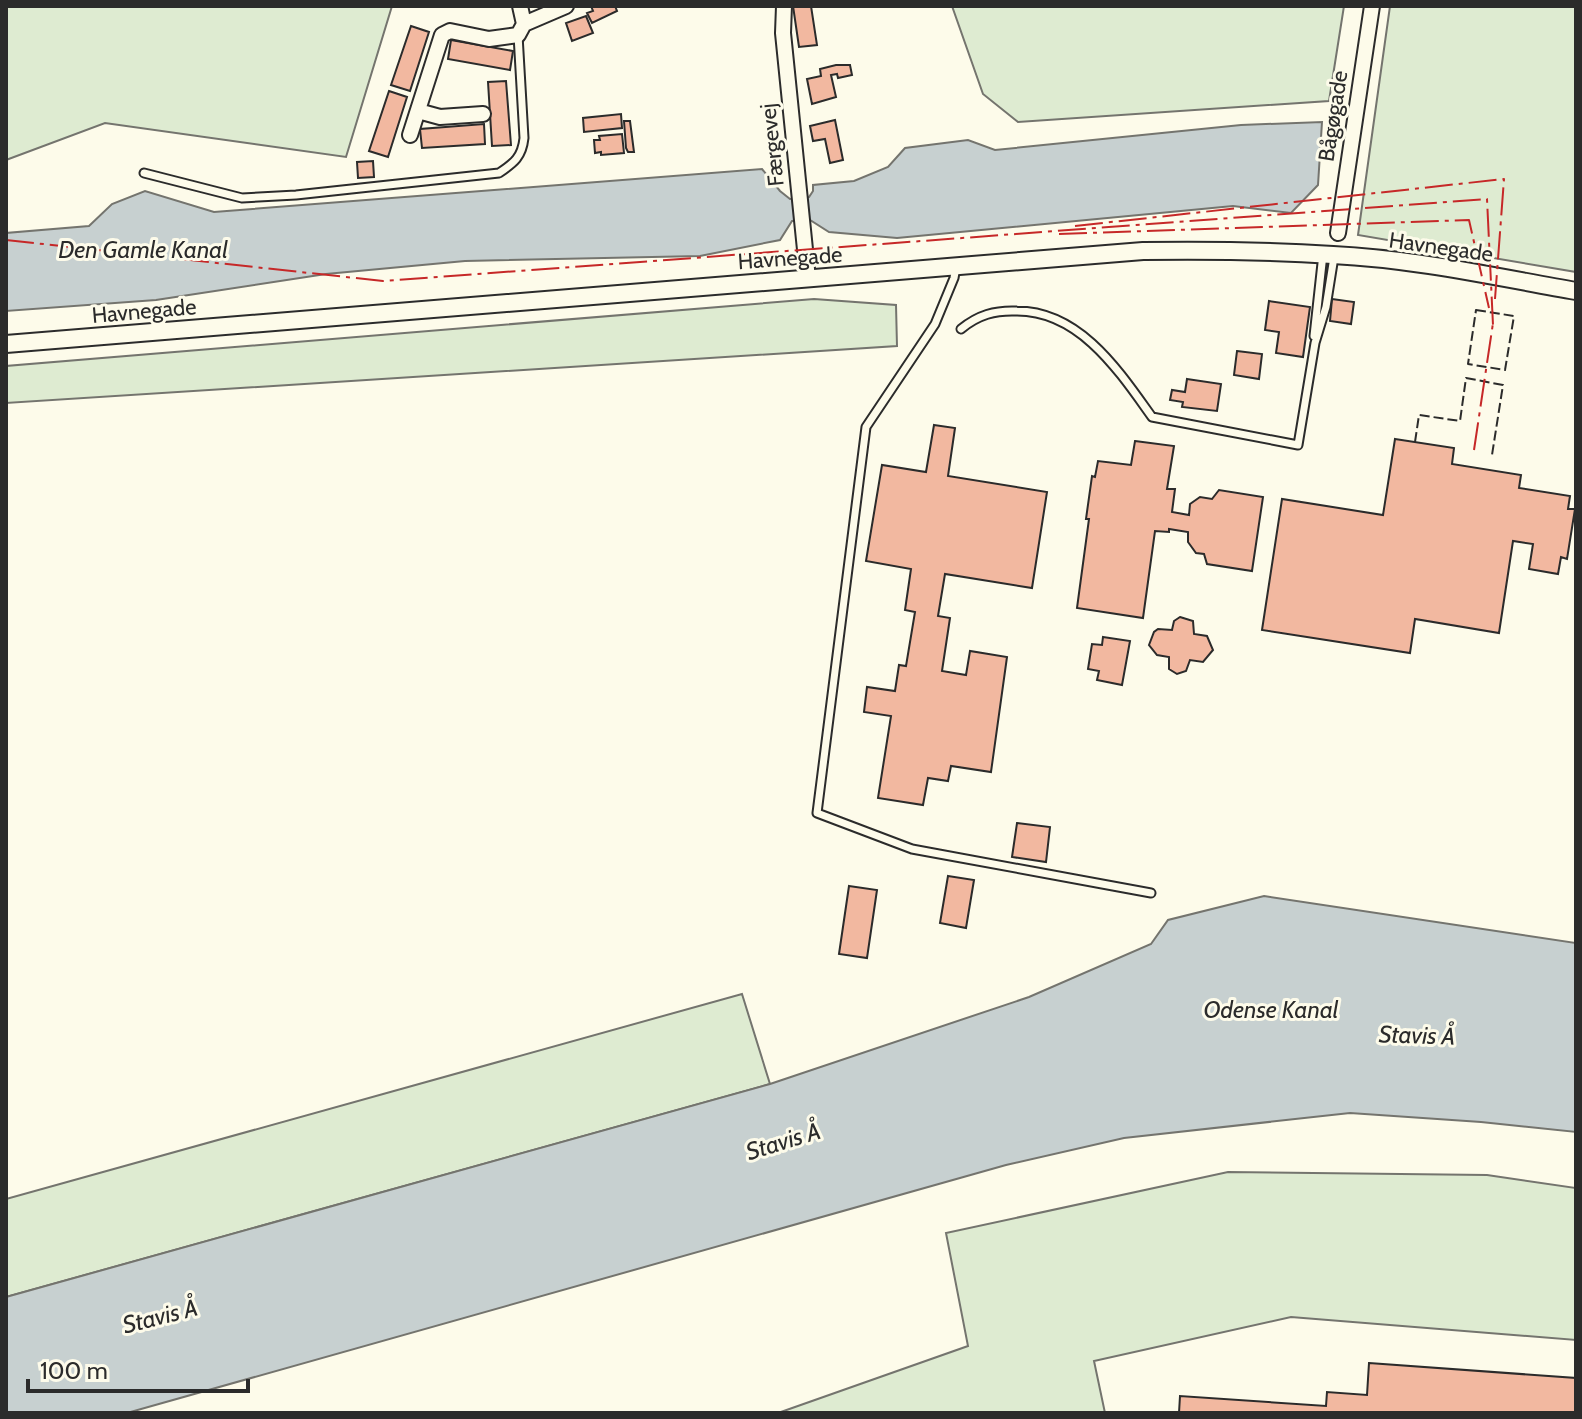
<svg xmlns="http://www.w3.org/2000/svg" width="1582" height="1419" font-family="Cabin,sans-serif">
<rect width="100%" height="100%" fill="#fdfbea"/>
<!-- green -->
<path fill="#deebd1" stroke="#74746e" stroke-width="2" d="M 6,6 L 392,6 L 346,157 L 105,123 L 6,160 Z
M 952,6 L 1344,6 L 1329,101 L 1018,122 L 983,94 Z
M 1390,6 L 1576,6 L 1576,272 L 1358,235 Z
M 814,299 L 896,305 L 897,346 L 6,403 L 6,366 Z
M 742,994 L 770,1084 L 6,1297 L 6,1199 Z
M 1228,1172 L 1487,1175 L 1576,1188 L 1576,1340 L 1291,1317 L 1094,1361 L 1105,1413 L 778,1413 L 968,1346 L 946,1233 Z"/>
<!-- water -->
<path fill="#c7d0d0" stroke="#74746e" stroke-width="2" d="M 1322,122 L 1318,185 L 1291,213 L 1233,206 L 897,238 L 829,232 L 810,220 L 792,221 L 780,240 L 700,256 L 465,261 L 326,274 L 156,300 L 6,311 L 6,233 L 89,226 L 112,204 L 145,191 L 214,212 L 762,169 L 780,191 L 790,199 L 809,197 L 813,191 L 813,185 L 854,181 L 888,167 L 905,148 L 968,140 L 995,150 L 1241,125 Z
M 1264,896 L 1576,943 L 1576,1132 L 1481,1122 L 1350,1113 L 1124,1138 L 1006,1165 L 127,1413 L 6,1413 L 6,1297 L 770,1084 L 1029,997 L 1151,944 L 1168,920 Z"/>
<!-- building -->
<path fill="#f2b8a0" stroke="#2b2b2b" stroke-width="2" d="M 591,6 L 615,6 L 617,11 L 592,23 L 587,13 L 593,11 Z
M 793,6 L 811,6 L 817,45 L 799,47 Z
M 586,16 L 593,33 L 572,41 L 566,23 Z
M 411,26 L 429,32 L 410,91 L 391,85 Z
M 451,40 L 513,51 L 510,70 L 448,59 Z
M 836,65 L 850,65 L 852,75 L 838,78 L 837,74 L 831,75 L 836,97 L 812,104 L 807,79 L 821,76 L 820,69 Z
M 506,81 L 511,145 L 492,146 L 488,82 Z
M 389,91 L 407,97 L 388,157 L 369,151 Z
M 621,114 L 622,128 L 584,132 L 583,118 Z
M 835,120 L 843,160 L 830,163 L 825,139 L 813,141 L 810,126 Z
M 624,121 L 630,121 L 634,152 L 628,152 L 626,148 Z
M 484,124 L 485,144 L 422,148 L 420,129 Z
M 622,134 L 624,153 L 601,155 L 601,152 L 595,153 L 594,140 L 600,140 L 599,136 Z
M 373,161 L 374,177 L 358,178 L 357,162 Z
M 1332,299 L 1354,302 L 1351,324 L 1330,321 Z
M 1269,301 L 1310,307 L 1303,357 L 1276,353 L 1279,332 L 1265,330 Z
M 1237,351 L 1262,354 L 1259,379 L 1234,375 Z
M 1187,379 L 1221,384 L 1217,411 L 1182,407 L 1183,402 L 1170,400 L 1172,390 L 1185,392 Z
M 934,425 L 955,428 L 948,476 L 1047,492 L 1032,588 L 945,574 L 938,616 L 950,618 L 942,671 L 966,675 L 970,651 L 1007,657 L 991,772 L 951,766 L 948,781 L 928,778 L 923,805 L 878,798 L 891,716 L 864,712 L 867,687 L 895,691 L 899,665 L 906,666 L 915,612 L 905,610 L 911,569 L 866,561 L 882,465 L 926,472 Z
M 1395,439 L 1454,448 L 1452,464 L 1521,475 L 1519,488 L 1570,496 L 1568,509 L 1575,509 L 1567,559 L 1561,557 L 1558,574 L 1529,569 L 1533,544 L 1513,541 L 1499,633 L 1415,619 L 1410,653 L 1262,630 L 1282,499 L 1383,515 Z
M 1135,441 L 1174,446 L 1167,489 L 1175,489 L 1172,512 L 1189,515 L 1190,504 L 1200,497 L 1212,499 L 1219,490 L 1263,497 L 1252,571 L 1207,564 L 1204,554 L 1196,553 L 1188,542 L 1188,532 L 1169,529 L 1169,532 L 1155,531 L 1143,618 L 1077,608 L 1089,519 L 1086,519 L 1092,476 L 1095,477 L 1098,461 L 1131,465 Z
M 1180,617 L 1193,621 L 1194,634 L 1207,636 L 1213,650 L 1203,662 L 1190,660 L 1186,671 L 1177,674 L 1169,669 L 1169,657 L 1157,655 L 1149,645 L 1154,632 L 1158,629 L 1172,630 L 1174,621 Z
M 1103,637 L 1130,641 L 1122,685 L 1097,680 L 1099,671 L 1088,669 L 1092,644 L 1102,645 Z
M 1017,823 L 1050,827 L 1046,862 L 1012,857 Z
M 948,876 L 974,880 L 966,928 L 940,923 Z
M 849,886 L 877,890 L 867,958 L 839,954 Z
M 1369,1363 L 1576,1378 L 1576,1413 L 1179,1413 L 1180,1396 L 1326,1406 L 1327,1392 L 1367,1395 Z"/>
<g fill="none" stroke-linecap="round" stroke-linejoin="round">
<!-- service casing -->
<g stroke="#2b2b2b" stroke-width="11">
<path id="service" d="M 144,173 L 242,198 L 296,195 L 499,173 C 514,163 522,157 524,138 L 518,35
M 956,267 L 954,278 L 935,324 L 866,427 L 817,813 L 912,849 L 1151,893
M 961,329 C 978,315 995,310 1017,311 C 1080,311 1119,371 1152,417 L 1298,445 L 1315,343 L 1326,307 L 1334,257
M 1314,336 L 1323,254"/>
</g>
<!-- minor casing -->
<g stroke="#2b2b2b" stroke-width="18">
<path id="minor" d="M 520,6 L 524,24
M 784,6 L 783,33 L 808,279
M 418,111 L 440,117 L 483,114
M 410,135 L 442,35 L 450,31 L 489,39 L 518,35 L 524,24 L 566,6
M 1338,233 L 1372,6"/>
</g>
<!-- tertiary casing -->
<g stroke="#2b2b2b" stroke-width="20">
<path id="tertiary" d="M 6,344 L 1143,251 C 1206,250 1270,251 1333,255 C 1415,259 1496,277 1576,291"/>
</g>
<!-- service -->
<use href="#service" stroke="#fdfbea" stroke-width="7"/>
<!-- minor -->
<use href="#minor" stroke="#fdfbea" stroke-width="14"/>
<!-- tertiary -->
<use href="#tertiary" stroke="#fdfbea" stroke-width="16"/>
<!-- fence -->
<path stroke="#2b2b2b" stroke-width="2" stroke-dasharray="10 4" stroke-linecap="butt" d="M 1476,310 L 1514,316 L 1505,370 L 1468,364 Z
M 1415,442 L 1419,415 L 1460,421 L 1466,378 L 1503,385 L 1492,455"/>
<!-- power -->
<path stroke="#c62828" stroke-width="2" stroke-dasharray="28 6 4 6" stroke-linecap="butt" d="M 1075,226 L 1504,179 L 1495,299
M 1059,234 L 1469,220 L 1489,308
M 6,240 L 383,281 L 1487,199 L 1493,325
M 1474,450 L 1493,323"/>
</g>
<g text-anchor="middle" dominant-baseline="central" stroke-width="6" stroke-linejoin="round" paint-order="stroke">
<!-- street labels -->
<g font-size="22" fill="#2b2b2b" stroke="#fdfbea">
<text transform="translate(1333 116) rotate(-81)">Bågøgade</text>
<text transform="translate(772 145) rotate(-96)">Færgevej</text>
<text transform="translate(1441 247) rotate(8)">Havnegade</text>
<text transform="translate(790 258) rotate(-4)">Havnegade</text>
<text transform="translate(144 311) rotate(-5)">Havnegade</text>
</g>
<!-- water labels -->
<g font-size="24" font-style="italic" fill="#2b2b2b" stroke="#fdfbea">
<text x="143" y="249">Den Gamle Kanal</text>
<text x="1271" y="1009">Odense Kanal</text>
<text transform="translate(1417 1035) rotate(2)">Stavis Å</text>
<text transform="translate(783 1141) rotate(-17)">Stavis Å</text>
<text transform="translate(160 1316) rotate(-14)">Stavis Å</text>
</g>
</g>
<!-- border -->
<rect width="1582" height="1419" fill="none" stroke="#2b2b2b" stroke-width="16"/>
<!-- scale -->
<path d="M28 1379v12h220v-12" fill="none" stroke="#2b2b2b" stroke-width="4"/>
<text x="40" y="1379" font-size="24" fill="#2b2b2b" stroke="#fdfbea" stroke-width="6" paint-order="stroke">100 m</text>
</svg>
